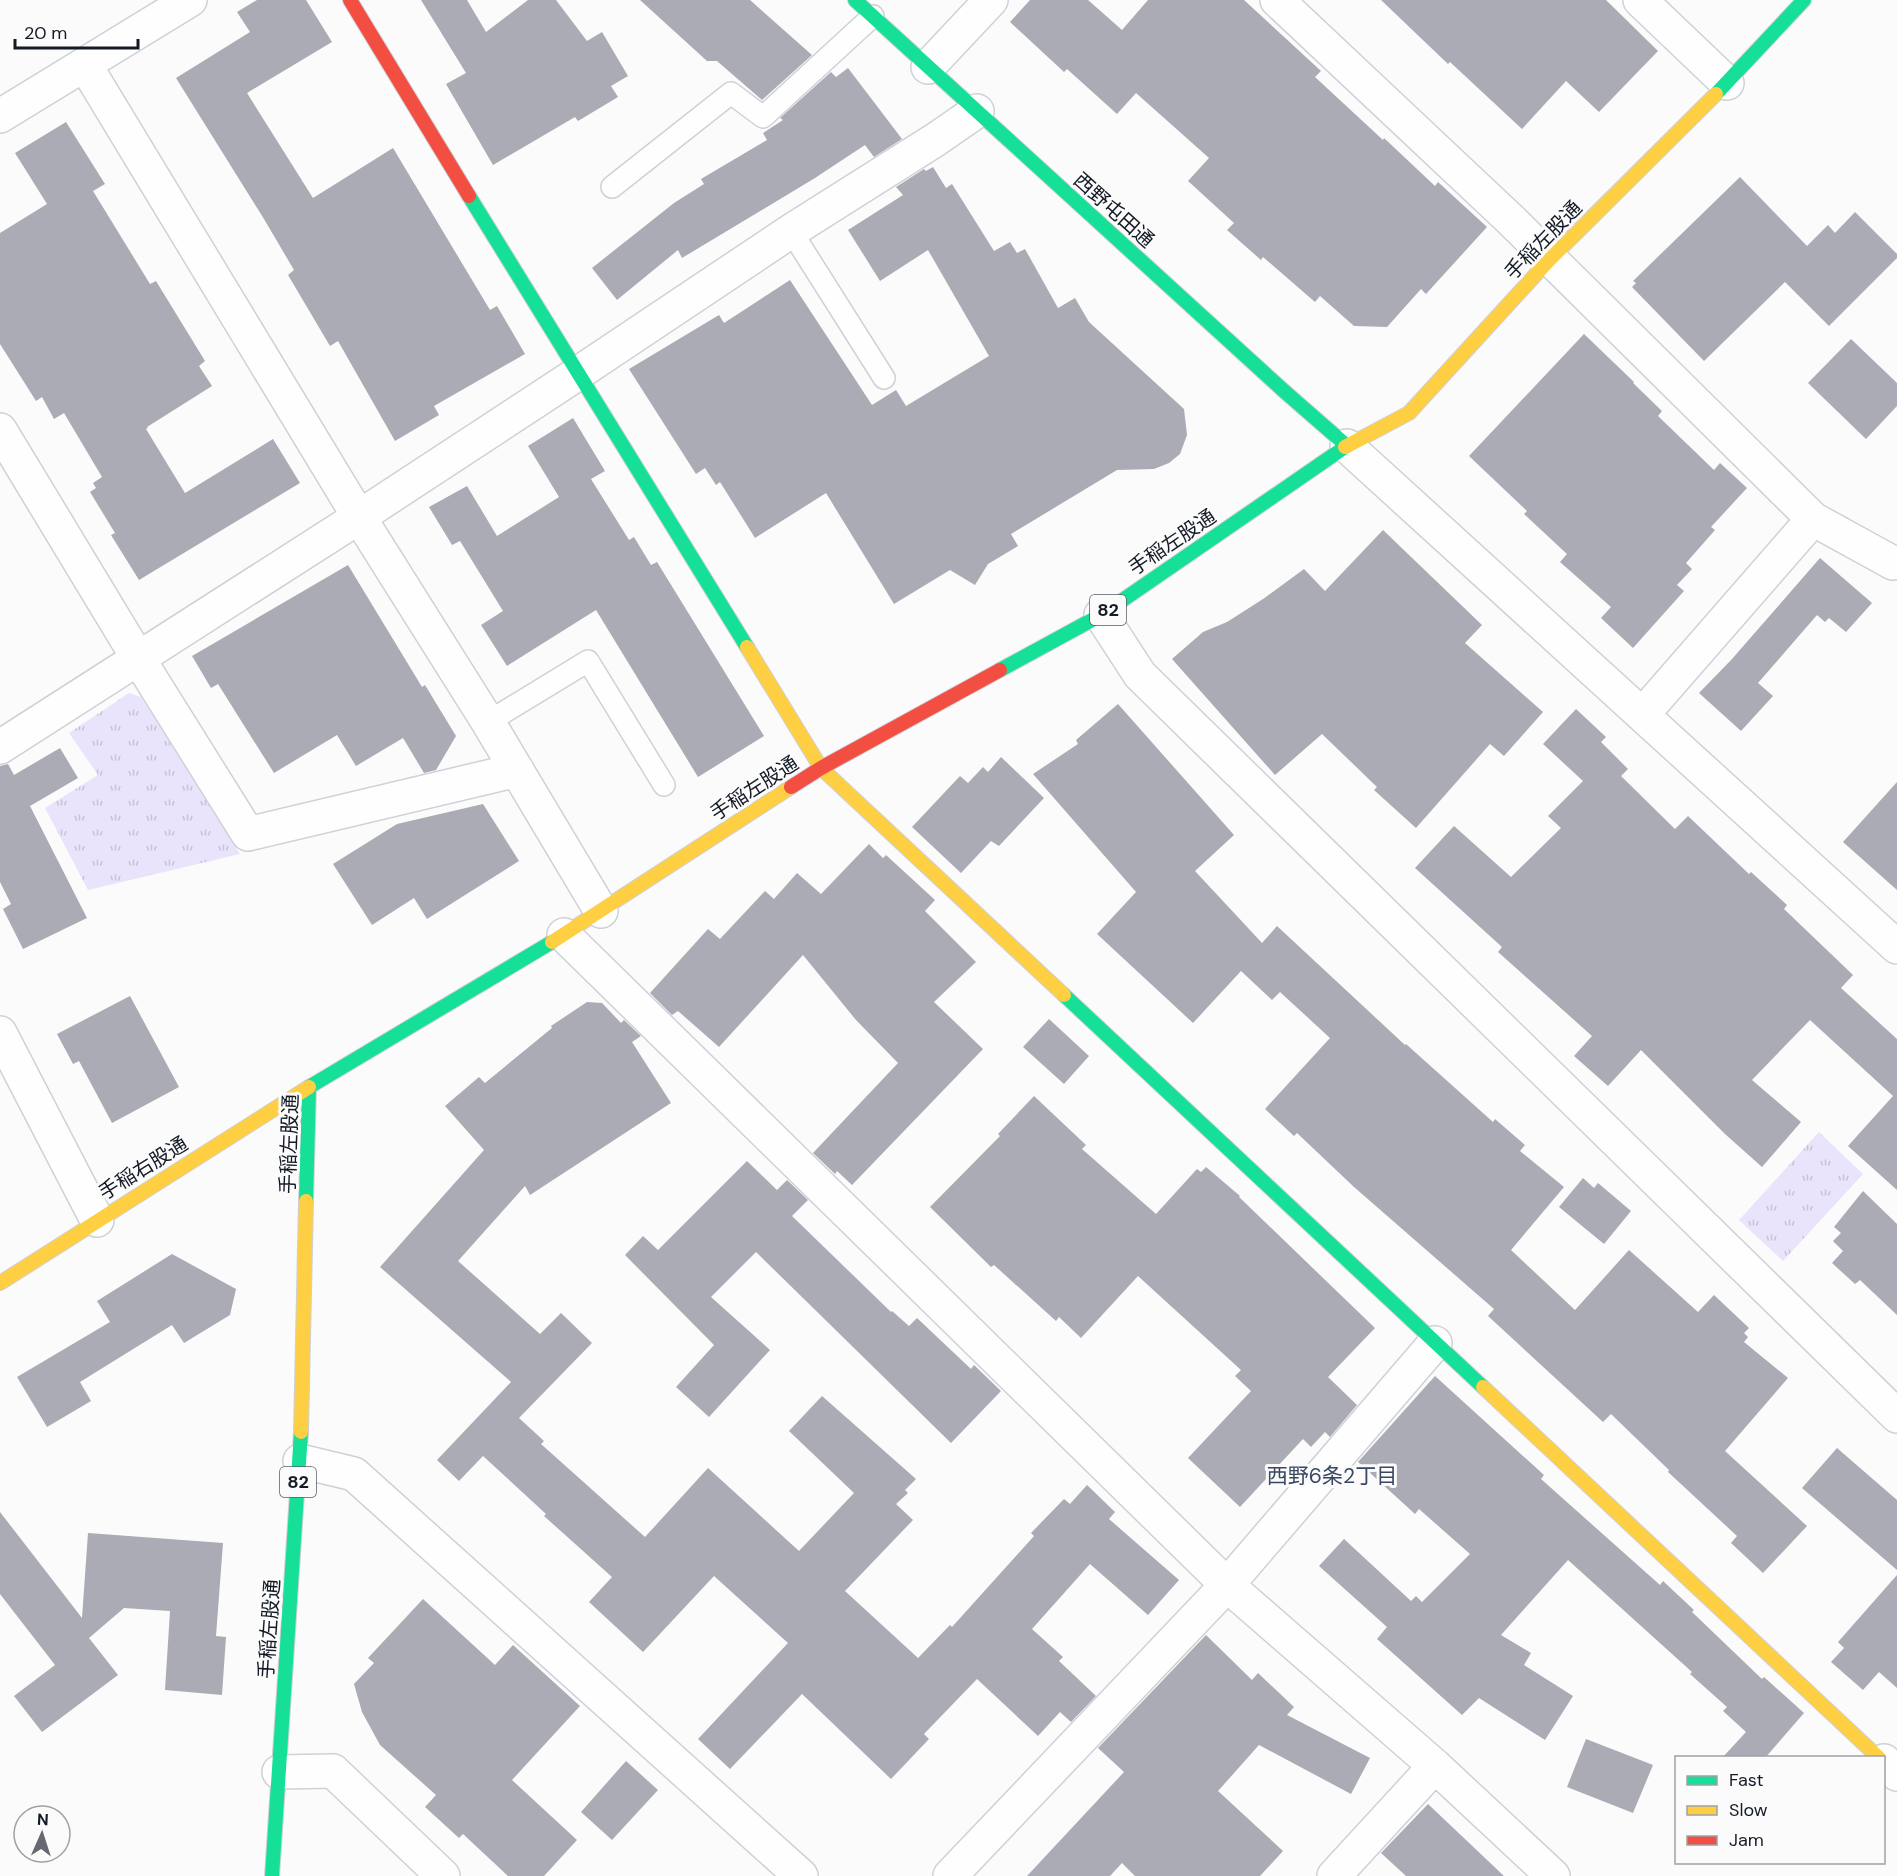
<svg xmlns="http://www.w3.org/2000/svg" width="1897" height="1876" font-family="'DM Sans','Noto Sans JP',sans-serif">
<defs>
<pattern id="grass-tufts" width="24" height="20" patternUnits="userSpaceOnUse" patternTransform="scale(1.5)"><rect width="24" height="20" fill="#eae3fc"/><path d="M3 7l-1-3M5 7V3M7 7l1-3M15 17l-1-3M17 17v-4M19 17l1-3" fill="none" stroke="#c8c2d8"/></pattern>
</defs>
<rect width="100%" height="100%" fill="#fbfbfb"/>
<!-- grass -->
<path fill="url(#grass-tufts)" d="M 129,693 L 141,697 L 240,854 L 88,890 L 45,808 L 98,775 L 69,733 Z
M 1819,1132 L 1863,1174 L 1783,1261 L 1739,1220 Z"/>
<!-- building -->
<path fill="#aaabb4" d="M 257,0 L 306,0 L 332,42 L 247,93 L 313,198 L 393,148 L 490,310 L 497,306 L 525,354 L 434,406 L 439,415 L 395,441 L 338,341 L 330,346 L 288,275 L 294,270 L 264,219 L 176,78 L 250,32 L 237,12 Z
M 421,0 L 467,0 L 486,32 L 528,0 L 556,0 L 587,41 L 602,32 L 628,76 L 611,86 L 618,97 L 578,121 L 575,117 L 493,165 L 446,84 L 466,73 Z
M 640,0 L 750,0 L 812,55 L 762,100 L 717,61 L 707,61 Z
M 1030,0 L 1088,0 L 1122,30 L 1148,0 L 1244,0 L 1321,71 L 1315,77 L 1383,140 L 1384,138 L 1435,186 L 1438,182 L 1487,227 L 1426,294 L 1421,289 L 1387,327 L 1354,326 L 1320,296 L 1315,302 L 1263,257 L 1261,260 L 1227,230 L 1234,223 L 1188,181 L 1209,158 L 1136,93 L 1117,114 L 1067,69 L 1064,72 L 1010,22 Z
M 1381,0 L 1606,0 L 1658,51 L 1599,112 L 1566,81 L 1522,129 L 1450,62 L 1448,64 Z
M 848,68 L 902,139 L 874,157 L 865,145 L 815,178 L 682,258 L 678,250 L 617,300 L 592,268 L 674,203 L 704,184 L 701,179 L 767,140 L 763,133 L 783,120 L 780,118 L 831,72 L 836,77 Z
M 66,122 L 105,184 L 93,191 L 150,284 L 156,281 L 205,361 L 199,366 L 212,386 L 147,427 L 148,428 L 146,429 L 185,493 L 273,439 L 300,483 L 139,580 L 111,535 L 115,533 L 90,492 L 96,488 L 93,483 L 102,477 L 64,413 L 54,419 L 42,397 L 36,401 L 0,344 L 0,233 L 47,204 L 15,153 Z
M 933,167 L 946,188 L 952,184 L 994,251 L 1010,242 L 1017,253 L 1025,249 L 1058,308 L 1075,298 L 1089,322 L 1184,409 L 1187,435 L 1180,454 L 1169,463 L 1154,469 L 1117,470 L 1011,534 L 1018,546 L 988,564 L 975,585 L 950,570 L 894,604 L 826,493 L 755,538 L 720,482 L 716,485 L 705,468 L 696,474 L 629,369 L 719,315 L 724,323 L 790,280 L 872,405 L 896,390 L 906,406 L 989,356 L 928,250 L 880,281 L 848,230 L 903,195 L 896,187 L 924,169 L 926,171 Z
M 1740,177 L 1807,246 L 1828,225 L 1835,233 L 1855,212 L 1897,254 L 1897,258 L 1829,326 L 1785,282 L 1704,361 L 1632,287 L 1636,283 L 1633,281 Z
M 1584,334 L 1634,382 L 1633,383 L 1662,411 L 1658,416 L 1714,470 L 1720,463 L 1747,488 L 1711,527 L 1715,530 L 1686,563 L 1692,569 L 1677,585 L 1684,591 L 1633,648 L 1601,618 L 1611,607 L 1560,562 L 1567,554 L 1524,514 L 1527,511 L 1469,456 Z
M 1851,339 L 1897,383 L 1897,406 L 1866,439 L 1808,383 Z
M 573,418 L 605,471 L 591,479 L 629,540 L 634,537 L 651,565 L 657,562 L 764,736 L 698,777 L 596,610 L 507,666 L 481,625 L 503,611 L 460,541 L 452,545 L 429,507 L 467,486 L 497,536 L 559,497 L 528,446 Z
M 1383,530 L 1482,625 L 1465,643 L 1543,712 L 1504,756 L 1490,744 L 1416,828 L 1374,790 L 1377,787 L 1322,734 L 1275,775 L 1172,659 L 1203,632 L 1227,622 L 1263,599 L 1304,569 L 1325,591 Z
M 1820,558 L 1872,603 L 1846,632 L 1829,618 L 1825,622 L 1817,615 L 1758,683 L 1773,696 L 1741,731 L 1699,693 L 1732,659 Z
M 348,565 L 422,687 L 425,685 L 456,736 L 436,770 L 424,773 L 403,738 L 356,766 L 337,735 L 274,773 L 218,684 L 211,688 L 192,656 Z
M 1118,704 L 1234,835 L 1195,871 L 1262,943 L 1277,926 L 1405,1045 L 1406,1044 L 1493,1122 L 1495,1119 L 1525,1145 L 1520,1151 L 1564,1187 L 1511,1250 L 1575,1310 L 1629,1250 L 1698,1312 L 1714,1295 L 1749,1328 L 1744,1333 L 1748,1337 L 1744,1342 L 1788,1378 L 1725,1451 L 1807,1526 L 1763,1573 L 1731,1543 L 1737,1536 L 1668,1472 L 1669,1470 L 1611,1414 L 1603,1422 L 1488,1316 L 1494,1309 L 1354,1187 L 1297,1133 L 1294,1136 L 1265,1109 L 1330,1038 L 1280,992 L 1272,1000 L 1241,971 L 1193,1023 L 1097,934 L 1136,892 L 1033,774 L 1078,744 L 1076,740 Z
M 1576,709 L 1606,737 L 1601,742 L 1628,769 L 1621,776 L 1675,829 L 1688,816 L 1749,874 L 1751,872 L 1787,905 L 1784,909 L 1853,975 L 1841,988 L 1897,1039 L 1897,1190 L 1848,1146 L 1893,1096 L 1810,1020 L 1752,1080 L 1801,1122 L 1762,1167 L 1725,1134 L 1641,1050 L 1608,1086 L 1574,1056 L 1592,1036 L 1498,952 L 1502,947 L 1415,868 L 1454,826 L 1511,877 L 1561,828 L 1548,816 L 1583,781 L 1543,744 Z
M 60,748 L 78,778 L 30,806 L 87,918 L 23,949 L 3,909 L 11,904 L 0,882 L 0,766 L 8,764 L 14,775 Z
M 1001,757 L 1044,798 L 999,846 L 991,841 L 961,873 L 912,827 L 960,776 L 968,783 L 983,767 L 988,772 Z
M 1897,782 L 1897,890 L 1843,842 Z
M 483,804 L 519,861 L 427,919 L 414,898 L 372,925 L 333,864 L 397,824 Z
M 869,844 L 883,858 L 886,855 L 935,900 L 925,911 L 976,962 L 934,1002 L 983,1049 L 852,1185 L 837,1171 L 835,1174 L 813,1153 L 898,1063 L 856,1020 L 803,955 L 719,1047 L 678,1011 L 672,1015 L 650,993 L 708,929 L 720,939 L 765,891 L 774,899 L 797,873 L 821,894 Z
M 130,996 L 179,1087 L 112,1123 L 79,1061 L 73,1064 L 57,1034 Z
M 587,1002 L 602,1003 L 621,1023 L 624,1020 L 641,1036 L 632,1042 L 671,1103 L 530,1195 L 525,1186 L 458,1261 L 540,1334 L 561,1313 L 592,1343 L 519,1418 L 544,1441 L 541,1444 L 645,1537 L 708,1468 L 799,1551 L 854,1493 L 789,1431 L 822,1396 L 916,1479 L 905,1490 L 908,1493 L 896,1504 L 913,1520 L 845,1591 L 918,1658 L 950,1625 L 952,1627 L 1034,1536 L 1031,1533 L 1064,1499 L 1070,1504 L 1087,1485 L 1115,1512 L 1109,1519 L 1179,1580 L 1148,1615 L 1090,1564 L 1032,1629 L 1063,1657 L 1059,1661 L 1096,1696 L 1071,1722 L 1060,1712 L 1038,1736 L 977,1679 L 924,1734 L 929,1739 L 891,1779 L 802,1694 L 730,1769 L 698,1739 L 788,1643 L 714,1576 L 643,1652 L 589,1602 L 612,1577 L 544,1516 L 546,1514 L 483,1456 L 459,1481 L 437,1460 L 511,1382 L 380,1267 L 484,1150 L 445,1106 L 479,1077 L 485,1083 L 552,1028 L 551,1026 Z
M 1049,1019 L 1089,1056 L 1064,1084 L 1023,1047 Z
M 1034,1096 L 1086,1145 L 1082,1149 L 1156,1214 L 1197,1169 L 1201,1172 L 1206,1167 L 1240,1196 L 1239,1197 L 1375,1328 L 1328,1377 L 1357,1405 L 1330,1437 L 1325,1432 L 1311,1447 L 1303,1439 L 1240,1507 L 1188,1458 L 1251,1391 L 1235,1376 L 1241,1370 L 1138,1276 L 1081,1338 L 1059,1317 L 1056,1321 L 994,1265 L 991,1267 L 930,1207 L 1000,1136 L 998,1134 Z
M 747,1161 L 777,1190 L 787,1180 L 808,1200 L 792,1216 L 891,1312 L 892,1311 L 909,1326 L 917,1318 L 971,1369 L 974,1365 L 1001,1391 L 951,1443 L 756,1252 L 711,1297 L 770,1350 L 709,1417 L 676,1387 L 714,1345 L 625,1255 L 643,1236 L 658,1250 Z
M 1583,1178 L 1594,1188 L 1598,1183 L 1631,1211 L 1604,1244 L 1559,1207 Z
M 1863,1191 L 1897,1224 L 1897,1315 L 1860,1280 L 1855,1284 L 1832,1263 L 1843,1251 L 1833,1241 L 1841,1233 L 1834,1227 Z
M 172,1254 L 236,1289 L 230,1315 L 184,1343 L 172,1325 L 80,1382 L 91,1401 L 47,1427 L 17,1377 L 110,1322 L 97,1301 Z
M 1435,1376 L 1544,1475 L 1541,1479 L 1660,1585 L 1663,1581 L 1694,1610 L 1692,1612 L 1762,1679 L 1764,1677 L 1804,1713 L 1765,1758 L 1722,1758 L 1746,1732 L 1723,1711 L 1727,1707 L 1690,1674 L 1692,1672 L 1568,1560 L 1501,1635 L 1531,1653 L 1524,1665 L 1573,1696 L 1545,1740 L 1479,1698 L 1462,1715 L 1377,1639 L 1387,1627 L 1319,1566 L 1344,1539 L 1411,1601 L 1416,1596 L 1422,1602 L 1470,1554 L 1419,1509 L 1415,1514 L 1358,1462 Z
M 1837,1448 L 1897,1500 L 1897,1570 L 1802,1488 Z
M 0,1512 L 82,1618 L 88,1533 L 223,1543 L 216,1636 L 226,1637 L 222,1695 L 165,1690 L 170,1611 L 124,1608 L 89,1638 L 118,1675 L 42,1732 L 14,1696 L 55,1665 L 0,1594 Z
M 1897,1575 L 1897,1688 L 1879,1672 L 1863,1690 L 1831,1662 L 1844,1648 L 1838,1642 Z
M 423,1599 L 495,1665 L 513,1645 L 580,1706 L 512,1780 L 577,1840 L 544,1876 L 508,1876 L 463,1834 L 459,1838 L 425,1807 L 436,1795 L 380,1745 L 362,1712 L 354,1684 L 374,1663 L 368,1658 Z
M 1206,1635 L 1252,1680 L 1258,1673 L 1294,1707 L 1287,1715 L 1370,1758 L 1351,1794 L 1259,1745 L 1218,1791 L 1283,1851 L 1260,1876 L 1135,1876 L 1122,1863 L 1110,1876 L 1027,1876 L 1124,1772 L 1098,1748 Z
M 1586,1739 L 1653,1765 L 1633,1813 L 1567,1787 Z
M 626,1761 L 658,1790 L 612,1840 L 581,1812 Z
M 1428,1804 L 1504,1876 L 1406,1876 L 1381,1853 Z"/>
<g fill="none" stroke-linecap="round" stroke-linejoin="round">
<!-- lane casing -->
<g stroke="#ced1d7" stroke-width="24">
<path id="lane" d="M 612,187 L 731,93 L 763,117 L 873,16
M 791,231 L 884,378
M 488,722 L 588,661 L 664,785"/>
</g>
<!-- street casing -->
<g stroke="#ced1d7" stroke-width="36">
<path id="street" d="M 1277,0 L 1512,221 L 1813,519 L 1893,563
M 1640,0 L 1727,83
M 85,65 L 359,517 L 488,722 L 601,911
M 928,67 L 991,0
M 0,116 L 190,0
M 0,430 L 138,658 L 248,834 L 517,770
M 1347,446 L 1897,947
M 1101,615 L 1140,675 L 1897,1416
M 1643,714 L 1813,519
M 0,747 L 359,517 L 577,374 L 791,231 L 935,140 L 977,111
M 564,935 L 1227,1585 L 1435,1766 L 1553,1876
M 0,1033 L 97,1220
M 300,1461 L 354,1474 L 801,1876
M 1884,1761 L 1897,1774
M 279,1772 L 333,1771 L 443,1876
M 950,1876 L 1227,1585 L 1435,1343
M 1334,1876 L 1435,1766"/>
</g>
<!-- fast casing -->
<g stroke="#ced1d7" stroke-width="16">
<path id="fast" d="M 855,0 L 1284,391 L 1347,446
M 1716,94 L 1804,0
M 469,196 L 747,647
M 1000,670 L 1101,615 L 1345,447
M 1064,995 L 1483,1387
M 306,1201 L 309,1087 L 552,942
M 272,1876 L 301,1432"/>
</g>
<!-- slow casing -->
<g stroke="#ced1d7" stroke-width="16">
<path id="slow" d="M 1345,447 L 1409,413 L 1549,260 L 1716,94
M 747,647 L 821,768 L 1064,995
M 552,942 L 791,787
M 0,1283 L 309,1087
M 1483,1387 L 1879,1758
M 301,1432 L 306,1201"/>
</g>
<!-- jam casing -->
<g stroke="#ced1d7" stroke-width="16">
<path id="jam" d="M 350,0 L 469,196
M 791,787 L 821,768 L 1000,670"/>
</g>
<!-- lane -->
<use href="#lane" stroke="#fefefe" stroke-width="21"/>
<!-- street -->
<use href="#street" stroke="#fefefe" stroke-width="33"/>
<!-- fast -->
<use href="#fast" stroke="#16e098" stroke-width="14"/>
<!-- slow -->
<use href="#slow" stroke="#ffcf43" stroke-width="14"/>
<!-- jam -->
<use href="#jam" stroke="#f24e42" stroke-width="14"/>
</g>
<g text-anchor="middle" dominant-baseline="central" stroke-width="6" stroke-linejoin="round" paint-order="stroke">
<!-- shield labels -->
<g fill="#fbfbfb" stroke="#595e66" stroke-width="1.5">
<rect x="1090" y="595" width="36" height="30" rx="4.5"/>
<rect x="280" y="1467" width="36" height="30" rx="4.5"/>
</g>
<g font-size="18" font-weight="bold" fill="#141b26">
<text x="1108" y="610">82</text>
<text x="298" y="1482">82</text>
</g>
<!-- street labels -->
<g font-size="20" fill="#141b26" stroke="#fbfbfb">
<text transform="translate(1114 210) rotate(42)">西野屯田通</text>
<text transform="translate(1543 240) rotate(-46)">手稲左股通</text>
<text transform="translate(1172 542) rotate(-34)">手稲左股通</text>
<text transform="translate(754 788) rotate(-33)">手稲左股通</text>
<text transform="translate(289 1144) rotate(-88)">手稲左股通</text>
<text transform="translate(143 1168) rotate(-32)">手稲右股通</text>
<text transform="translate(269 1629) rotate(-86)">手稲左股通</text>
</g>
<!-- neighbourhood labels -->
<g font-size="21" fill="#394862" stroke="#fbfbfb">
<text x="1332" y="1476">西野6条2丁目</text>
</g>
</g>
<!-- legend -->
<rect x="1675" y="1756" width="210" height="108" fill="#fbfbfb" stroke="#9fa1a6" stroke-width="1.5"/>
<rect x="1687" y="1776" width="30" height="9" fill="#16e098" stroke="#9fa1a6" stroke-width="1.5"/>
<text x="1729" y="1786" font-size="18" fill="#141b26">Fast</text>
<rect x="1687" y="1806" width="30" height="9" fill="#ffcf43" stroke="#9fa1a6" stroke-width="1.5"/>
<text x="1729" y="1816" font-size="18" fill="#141b26">Slow</text>
<rect x="1687" y="1836" width="30" height="9" fill="#f24e42" stroke="#9fa1a6" stroke-width="1.5"/>
<text x="1729" y="1846" font-size="18" fill="#141b26">Jam</text>
<!-- north arrow -->
<g transform="translate(42 1834) rotate(3)"><circle r="28" fill="#fbfbfb" stroke="#9fa1a6" stroke-width="1.5"/>
<path d="M0-4.5L10 22L0 15L-10 22Z" fill="#656971"/>
<text y="-9" font-size="16" font-weight="bold" text-anchor="middle" fill="#141b26">N</text>
</g>
<!-- scale -->
<path d="M15 39v9h123v-9" fill="none" stroke="#141b26" stroke-width="3"/>
<text x="24" y="39" font-size="18" fill="#141b26" stroke="#fbfbfb" stroke-width="4.5" paint-order="stroke">20 m</text>
</svg>
